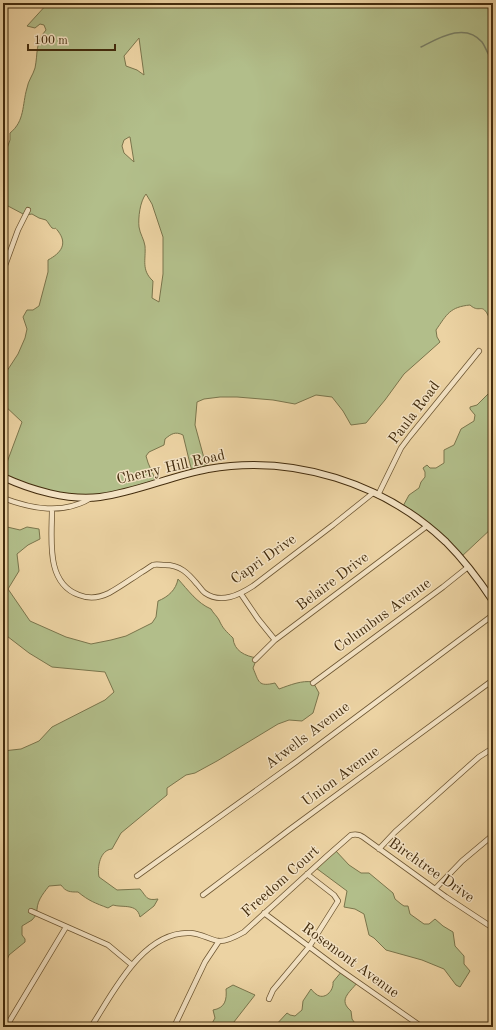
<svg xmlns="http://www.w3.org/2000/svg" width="496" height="1030" font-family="'Old Standard TT',serif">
<rect width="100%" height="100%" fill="#ecd3a3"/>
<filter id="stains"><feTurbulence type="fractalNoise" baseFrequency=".005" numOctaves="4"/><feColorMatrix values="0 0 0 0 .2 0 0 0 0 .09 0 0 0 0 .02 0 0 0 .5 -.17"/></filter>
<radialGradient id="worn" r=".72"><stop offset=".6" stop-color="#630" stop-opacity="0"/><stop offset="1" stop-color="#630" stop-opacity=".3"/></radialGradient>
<!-- green -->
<path fill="#b2be8a" stroke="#7a754c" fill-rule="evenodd" d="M 48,3 L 493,3 L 493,322 L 491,322 C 482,299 481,315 470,305 C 450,307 447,314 436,330 L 437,337 L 440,342 L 404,374 L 385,400 L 366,423 L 351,425 L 343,411 L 332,397 L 316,395 L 295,404 L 273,400 L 237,397 L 220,397 L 204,399 L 197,402 L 195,425 L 207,469 L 192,472 L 183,435 C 175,431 171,434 165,439 L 164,445 L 149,452 L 146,456 C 148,466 154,473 156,483 L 106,496 L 60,495 L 3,476 L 3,469 L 7,467 L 6,465 L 22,422 L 3,404 L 3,377 L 18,354 L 25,338 L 27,329 L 23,317 L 27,310 L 33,310 L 39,306 L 48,272 L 48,260 C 61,253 68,244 58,231 C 54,226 57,230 52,228 C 50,226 48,222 46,220 L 39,218 L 32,214 L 25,215 L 8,206 L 3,208 L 3,152 L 6,151 L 10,140 L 10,133 C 25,121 22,105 27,88 C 28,81 33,75 35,68 C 38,54 35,42 46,30 L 44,25 L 40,24 L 35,28 L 27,26 ZM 139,38 L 144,75 L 137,70 L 126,66 L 124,56 ZM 129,137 L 130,137 L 134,162 L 124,153 L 122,146 L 124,140 ZM 146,194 L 152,204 L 163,237 L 163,274 L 159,302 L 152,298 L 153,281 C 141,270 146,260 145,246 C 144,239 140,234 139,227 C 138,218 140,201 146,194 Z
M 488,394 L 493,397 L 493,527 L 461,557 L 402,508 L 409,495 L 419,488 L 421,482 L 425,477 L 425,472 L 423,468 L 427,465 L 430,468 L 436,468 L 444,463 L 444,450 L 454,445 L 461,429 L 474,421 L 475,415 L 470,409 L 470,407 L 477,405 Z
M 3,526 L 20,530 L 27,527 L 39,529 L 40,539 L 28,545 L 17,554 L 19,571 L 8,589 L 30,621 L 66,637 L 91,644 L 111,640 L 126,636 L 152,623 L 156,617 L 158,601 C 168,597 176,590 178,579 C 188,590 197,603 211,609 C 213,613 217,616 219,620 C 223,629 226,631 233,638 C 234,651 245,656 257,658 L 253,668 C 259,682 258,687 275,683 L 279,689 C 290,685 302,680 313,682 L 319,693 L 313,713 L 302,721 L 289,720 L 278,724 L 217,761 L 195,773 L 186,775 L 167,788 L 167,795 L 121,833 L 112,849 C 100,850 97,867 99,877 L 117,890 L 140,889 C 147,897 146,901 158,899 L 154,906 L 140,917 C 137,903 123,908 113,905 L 108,908 C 95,903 89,901 78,892 C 70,892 66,892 61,885 L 49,886 C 42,895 36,902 37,914 L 32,920 L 22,926 L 22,935 L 25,939 L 25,942 L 9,955 L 3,970 L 3,751 L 21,749 L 39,741 L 52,727 L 105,700 L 114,692 L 105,672 L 52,667 L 29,653 L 3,633 Z
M 335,850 L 349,865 L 361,873 L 369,873 L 393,893 L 395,899 L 401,904 L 404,906 L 408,906 L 410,914 L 424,924 L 429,924 L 435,919 L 443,926 L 453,932 L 455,946 L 464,956 L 464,964 L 470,971 L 460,987 L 456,985 L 444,969 L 422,960 L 386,950 L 374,938 L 369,935 L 364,914 L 355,909 L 344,907 L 347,891 L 316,868 Z
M 342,971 L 357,983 C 349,993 338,1000 351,1011 L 352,1019 L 357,1026 L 361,1027 L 274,1027 L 287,1013 L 290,1015 L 295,1016 L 302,1010 L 303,1001 L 311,989 C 313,991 314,993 316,994 C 324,1001 334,991 333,982 Z
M 233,985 L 255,995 L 230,1027 L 210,1027 L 215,1018 L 213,1010 C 225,1008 227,1000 226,989 Z"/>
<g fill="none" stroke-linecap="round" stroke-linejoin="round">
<!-- stream -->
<path stroke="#778068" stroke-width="1.5" d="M 421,47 C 439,38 465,22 482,42 C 486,47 487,55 493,60"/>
<!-- minor casing -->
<g stroke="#6d5632" stroke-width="6">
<path id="minor" d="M 3,271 L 18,230 L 28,210
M 378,495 L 401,448 L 410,436 L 479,351
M 3,498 C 32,509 63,515 91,498
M 52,509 C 52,538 45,583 79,595 C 89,599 99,598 109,593 C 120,587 131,579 142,572 C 146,570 149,567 153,565 C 156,564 161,565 165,565 C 180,565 188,573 197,584 C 200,587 202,591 205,593 C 221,604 239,595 253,586 L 333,525 L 373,493
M 241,594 L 258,619 L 275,640
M 255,660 L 275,640 L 427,526
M 313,683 L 443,587 L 468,567
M 379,849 L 395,832 L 479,757 L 493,748
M 137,876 L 296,762 L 493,615
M 435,889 L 462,861 L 493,835
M 203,895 L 289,830 L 493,680
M 31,911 L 108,945 L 132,965
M 264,913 L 339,969 L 422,1027
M 269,999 L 273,990 L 309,947 L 338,901 L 334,895 L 307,874
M 6,1027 L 66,927
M 91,1027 C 113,993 143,930 191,933 C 201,934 209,939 218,941 C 226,942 237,936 244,932 L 326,857 L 351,835 C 356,834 359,834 363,837 L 446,897 L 493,928
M 174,1027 L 205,962 L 219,941"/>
</g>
<!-- secondary casing -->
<g stroke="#432c0d" stroke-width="8">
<path id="secondary" d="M 3,477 C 31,490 68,501 100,497 C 137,492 171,476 208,469 C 293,454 384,483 446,542 C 464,560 479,580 493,601"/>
</g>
<!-- minor -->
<use href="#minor" stroke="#f3e2c3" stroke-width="4.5"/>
<!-- secondary -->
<use href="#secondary" stroke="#f3e2c3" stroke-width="6"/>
</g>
<g text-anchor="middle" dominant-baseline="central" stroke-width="3" stroke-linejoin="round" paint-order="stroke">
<!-- street labels -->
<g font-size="15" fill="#432c0d" stroke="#f3e2c3">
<text transform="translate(415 413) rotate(-53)">Paula Road</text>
<text transform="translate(171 468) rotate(-13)">Cherry Hill Road</text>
<text transform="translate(264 560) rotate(-35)">Capri Drive</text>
<text transform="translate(333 582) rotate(-37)">Belaire Drive</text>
<text transform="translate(383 616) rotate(-36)">Columbus Avenue</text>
<text transform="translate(308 736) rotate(-37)">Atwells Avenue</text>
<text transform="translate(341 777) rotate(-36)">Union Avenue</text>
<text transform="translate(431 871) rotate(35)">Birchtree Drive</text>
<text transform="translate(281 882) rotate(-42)">Freedom Court</text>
<text transform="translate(350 961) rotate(36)">Rosemont Avenue</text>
</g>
</g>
<!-- margin -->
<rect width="496" height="1030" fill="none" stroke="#ecd3a3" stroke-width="16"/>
<rect x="4" y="4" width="488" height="1022" fill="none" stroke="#432c0d" stroke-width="2"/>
<rect x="8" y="8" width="480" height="1014" fill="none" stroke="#432c0d"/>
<!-- scale -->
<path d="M28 44v6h87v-6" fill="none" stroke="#432c0d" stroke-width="2"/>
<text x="34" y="44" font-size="12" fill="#432c0d" stroke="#f3e2c3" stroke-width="3" paint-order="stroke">100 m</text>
<rect width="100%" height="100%" filter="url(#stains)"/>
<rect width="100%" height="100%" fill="url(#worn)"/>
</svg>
